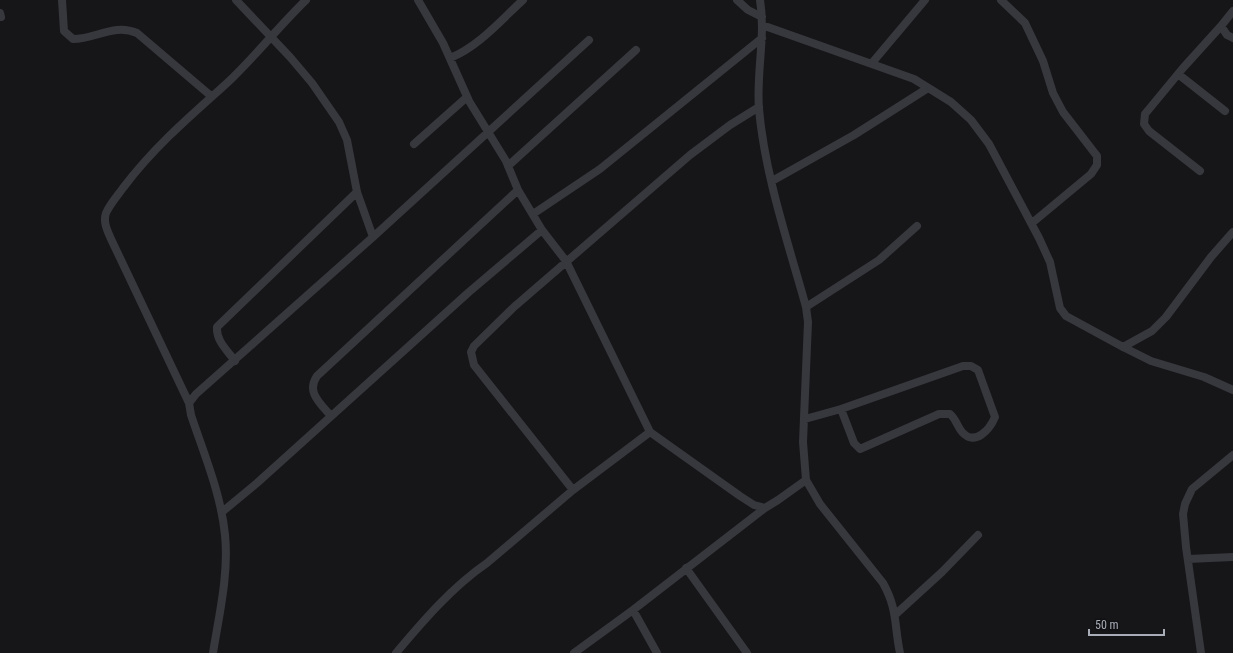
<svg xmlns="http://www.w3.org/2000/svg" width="1233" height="653" font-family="'Roboto Condensed',sans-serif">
<rect width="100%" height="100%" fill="#161618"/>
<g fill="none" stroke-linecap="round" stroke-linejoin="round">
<!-- street -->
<path stroke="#37383d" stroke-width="8" d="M 62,0 L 64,31 L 73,39 C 96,39 114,23 137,33 L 211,96
M 236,0 L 290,57 L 312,83 L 339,122 L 347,140 L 357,192 L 373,237
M 418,0 L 443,43 L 469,101 L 506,161 L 518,190 L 542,230 L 566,261 L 650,432 L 740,496 L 754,505 L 765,508 L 778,500 L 806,480
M 737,0 L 748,10 L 762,17
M 760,0 C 766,36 756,73 759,109 C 765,176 788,242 806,307 L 808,322 L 803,442 L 806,480 L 820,504 L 883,583 C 898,610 894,625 900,653
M 1001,0 L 1025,23 L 1043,61 L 1053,93 L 1063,112 L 1097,156 L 1097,165 L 1091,174 L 1032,223
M 1233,11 L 1221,26 L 1227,35 L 1233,38
M 0,13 L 1,17
M 762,25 L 914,79 L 951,102 L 971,120 L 989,144 L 1039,238 L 1050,262 L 1060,308 L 1066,316 L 1123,347 L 1151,361 L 1204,377 L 1233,390
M 450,58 C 478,47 501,20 523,0
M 872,63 L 925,0
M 1178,74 L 1225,111
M 414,144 L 467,97
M 508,166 L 636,50
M 1200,171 L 1149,131 L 1144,124 L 1145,114 L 1183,68 L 1221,26
M 772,181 L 854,135 L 928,88
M 533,214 L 600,169 L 762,38
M 806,307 L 879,260 L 917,226
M 1123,347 L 1152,331 L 1166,317 L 1211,257 L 1233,232
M 235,361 C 227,350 216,341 217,327 L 357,192
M 189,403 L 111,239 C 107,230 103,222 106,213 C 110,204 118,195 123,188 C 153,148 190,116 226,84 C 254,58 278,27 306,0
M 330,415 C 320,403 306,392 317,376 L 518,190
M 805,419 L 841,409 L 963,366 L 971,366 L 978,370 L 995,417 C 990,429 975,447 962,432 C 957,426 956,419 950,414 L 939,414 L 860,449 L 854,443 L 841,409
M 573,490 L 474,365 L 471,352 L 474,346 L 514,307 L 690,155 L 730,125 L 759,107
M 222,512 L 257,483 L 469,292 L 542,230
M 1188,559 L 1233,557
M 686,568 L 747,653
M 633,610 L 657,653
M 896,614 L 942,572 L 978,535
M 213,653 C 219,615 229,574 225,535 C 221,494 204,454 191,415 L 189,403 L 196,394 L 373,237 L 589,40
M 396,653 C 423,621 452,587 487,563 L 573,490 L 650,432
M 574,653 L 633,610 L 765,508
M 1201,653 L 1186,547 L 1183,514 L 1185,504 L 1192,489 L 1233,455"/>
</g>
<!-- scale -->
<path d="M1089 629v6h75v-6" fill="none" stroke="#a8adb8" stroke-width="2"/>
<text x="1095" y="629" font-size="12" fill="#a8adb8" stroke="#111113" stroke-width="3" paint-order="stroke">50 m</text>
</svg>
